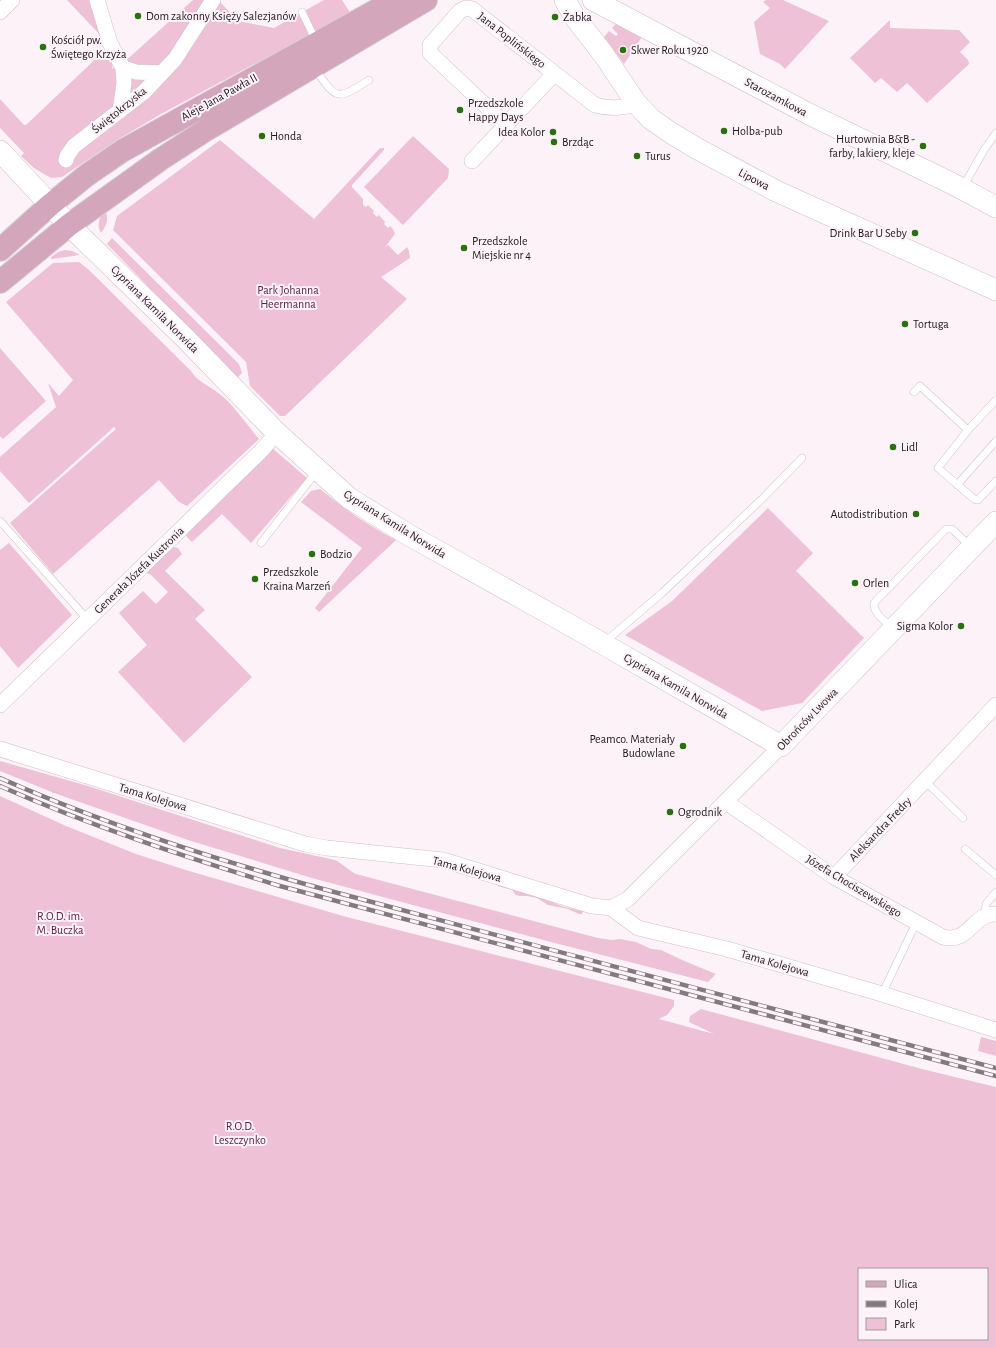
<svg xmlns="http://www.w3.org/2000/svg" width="996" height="1348" font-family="'Alegreya Sans',sans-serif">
<rect width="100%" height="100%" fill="#fdf2f7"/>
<!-- green -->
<path fill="#eec1d6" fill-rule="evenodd" d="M 67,0 L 90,0 L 102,37 Z
M 193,0 L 218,0 L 238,21 L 274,28 L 324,0 L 342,0 L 353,17 L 273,54 L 161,114 L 117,140 L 62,177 L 51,178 L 44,174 L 34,168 L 21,156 L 24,153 L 0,128 L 0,99 L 24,125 L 26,125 L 105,50 L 113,62 L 112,69 L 120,62 L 122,64 Z
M 766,0 L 783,0 L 829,21 L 785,69 L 780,64 L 760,54 L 754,22 L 770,8 L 763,2 Z
M 890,20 L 890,28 L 959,30 L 970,42 L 960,52 L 968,60 L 969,64 L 927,103 L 907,83 L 897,92 L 881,78 L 875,83 L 850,58 Z
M 618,22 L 643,35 L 624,64 L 604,37 L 609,31 L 616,36 L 618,34 L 612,28 Z
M 413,136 L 449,169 L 448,178 L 403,225 L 364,187 Z
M 220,140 L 314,219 L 380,148 L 384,148 L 384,150 L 352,185 L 352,187 L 363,199 L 363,205 L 366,207 L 368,205 L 374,211 L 373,213 L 377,217 L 379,215 L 385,222 L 384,224 L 388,228 L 390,226 C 393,228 394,231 395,234 L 385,247 L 388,245 L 398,255 L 407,247 L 409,251 L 410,258 L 381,277 L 407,299 L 285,416 L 280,416 L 250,386 L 246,362 L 113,230 L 117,216 Z
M 105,209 C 109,219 107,225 101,233 C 96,225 100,216 105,209 Z
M 112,238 L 239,364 L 242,373 L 237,378 L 107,244 Z
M 65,250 L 72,251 L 80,255 L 52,259 L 50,258 L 58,252 Z
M 79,262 L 88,269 L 191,371 C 197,382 212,387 222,396 C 235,407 248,426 259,439 L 187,506 L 179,502 L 159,480 L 53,574 L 10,523 L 116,429 L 114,427 L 29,503 L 0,471 L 0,457 L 56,407 L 48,383 L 59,396 L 73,380 L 6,302 L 53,263 Z
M 0,348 L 46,401 L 3,439 L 0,436 Z
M 272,448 L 307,478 L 251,543 L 222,514 L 192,542 L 187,537 L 185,532 Z
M 320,489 C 344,509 369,526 396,540 L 319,612 L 315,608 L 362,548 L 301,502 L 311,491 Z
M 768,508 L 813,553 L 796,571 L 864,638 L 802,703 L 762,711 L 625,635 L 672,601 Z
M 9,543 L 72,615 L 18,668 L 0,646 L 0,550 Z
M 173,547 L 178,548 L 182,554 L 165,571 L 205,610 L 195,619 L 252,677 L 184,743 L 118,672 L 147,645 L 119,613 L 143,591 L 156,604 L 168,592 L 151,575 L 145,572 L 163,552 Z
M 0,761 L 88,786 L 280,848 L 335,860 C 343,864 348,870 356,874 L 598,938 L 612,940 L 620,939 L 636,942 L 651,949 L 661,950 L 682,960 L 716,974 L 708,982 L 551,942 L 312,878 L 188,840 L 54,793 L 0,771 Z
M 0,796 L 66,826 L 136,854 L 189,871 L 343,916 L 674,1000 L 674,1006 L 667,1015 L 659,1019 L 714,1034 L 689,1022 L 690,1016 L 701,1009 L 922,1069 L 996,1087 L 996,1348 L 0,1348 ZM 859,1269 L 987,1269 L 987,1339 L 859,1339 Z
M 498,884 L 545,899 L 564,907 L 583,911 L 582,914 L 579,914 L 568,909 L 548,905 L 537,898 L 527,896 L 520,896 L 516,895 L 512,890 L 498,886 Z
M 981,1037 L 996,1041 L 996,1056 L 978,1051 Z"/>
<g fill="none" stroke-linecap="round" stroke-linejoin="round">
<!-- lane casing -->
<g stroke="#d0bfc6" stroke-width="8">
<path id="lane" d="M 302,12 L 316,41
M 315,69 C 337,100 336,101 369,80
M 963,187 L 984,150 L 996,133
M 914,392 L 920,386 L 968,430
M 996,400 L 968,430 L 938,468 L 974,499 L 978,500 L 996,481
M 957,485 L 996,441
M 0,521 L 88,620
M 261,543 L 317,471
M 891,627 C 885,621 873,613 874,603 L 944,531 L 946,529 L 952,529 L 970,546
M 605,642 L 662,593 L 762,499 L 802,458
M 925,781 L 963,818
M 965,849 L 996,875
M 985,916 L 986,904 L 996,892
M 882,994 L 916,923"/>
</g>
<!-- street casing -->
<g stroke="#d0bfc6" stroke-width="16">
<path id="street" d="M 97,0 L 110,43 L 123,68 L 124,83 L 120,111
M 0,12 L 12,0
M 123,68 L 136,72 L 162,73
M 506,125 L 430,53 L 430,45 L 460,11 L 466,8 L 472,9 L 595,105 C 610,109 622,109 636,103
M 66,160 L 67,156 L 74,146 L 144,92 L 175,59 L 213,0
M 472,161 L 554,74
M 0,705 L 260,452 L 277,433
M 0,749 L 305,844 L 327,848 L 443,860 L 592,906 L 611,908 L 638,928 L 727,949 L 882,994 L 996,1030
M 726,802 L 834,877 L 943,937 C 969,944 973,913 996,914
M 834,877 L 996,705
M 611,908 L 628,899 L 781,746"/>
</g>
<!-- secondary casing -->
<g stroke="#d0bfc6" stroke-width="22">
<path id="secondary" d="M 565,0 L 574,16 L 604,55 L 636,103 L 651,119 L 671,133 L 696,148 L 776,191 L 996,290
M 593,0 L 809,114 L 953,184 L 996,207
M 0,151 L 69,225 L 185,338 L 277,433 L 349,498 L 407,534 L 577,629 L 781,746 L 996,522"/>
</g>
<!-- primary casing -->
<g stroke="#d2d1d2" stroke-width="24">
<path id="primary" d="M 0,250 L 50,205 L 87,175 L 122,151 L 395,0
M 0,282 L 69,225 L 161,159 L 206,130 L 426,0"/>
</g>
<!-- lane -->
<use href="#lane" stroke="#fff" stroke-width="7"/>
<!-- street -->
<use href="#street" stroke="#fff" stroke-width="15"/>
<!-- secondary -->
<use href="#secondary" stroke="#fff" stroke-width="21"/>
<!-- primary -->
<use href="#primary" stroke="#d3a6bc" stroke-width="22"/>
<!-- rail casing -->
<g stroke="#837a7e" stroke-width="4.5">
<path id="rail" d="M 0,778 C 104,824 213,859 323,889 L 996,1068
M 0,786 C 91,826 185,857 280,886 L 996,1076"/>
</g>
<!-- rail -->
<use href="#rail" stroke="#fdf2f7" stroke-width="3" stroke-dasharray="9" stroke-linecap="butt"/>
</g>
<!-- markers -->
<g fill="#29700f" stroke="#fdf2f7" stroke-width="1.5">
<circle cx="138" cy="16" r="4"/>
<circle cx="555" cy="17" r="4"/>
<circle cx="43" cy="47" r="4"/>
<circle cx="623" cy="50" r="4"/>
<circle cx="460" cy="110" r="4"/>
<circle cx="724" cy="131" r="4"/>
<circle cx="553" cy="132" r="4"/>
<circle cx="262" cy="136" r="4"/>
<circle cx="554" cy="142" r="4"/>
<circle cx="923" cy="146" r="4"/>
<circle cx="637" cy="156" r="4"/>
<circle cx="915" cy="233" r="4"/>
<circle cx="464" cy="248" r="4"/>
<circle cx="905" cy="324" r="4"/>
<circle cx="893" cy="447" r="4"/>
<circle cx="916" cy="514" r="4"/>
<circle cx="312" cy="554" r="4"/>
<circle cx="255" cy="579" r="4"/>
<circle cx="855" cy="583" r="4"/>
<circle cx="961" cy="626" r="4"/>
<circle cx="683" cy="746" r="4"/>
<circle cx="670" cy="812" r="4"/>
</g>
<g text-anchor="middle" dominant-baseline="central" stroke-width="4" stroke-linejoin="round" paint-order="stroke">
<!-- poi labels -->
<g font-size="12" fill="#20191c" stroke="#fdf2f7" text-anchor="start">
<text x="146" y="16">Dom zakonny Księży Salezjanów</text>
<text x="563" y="17">Żabka</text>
<text x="51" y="40">Kościół pw.<tspan x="51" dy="14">Świętego Krzyża</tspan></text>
<text x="631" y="50">Skwer Roku 1920</text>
<text x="468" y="103">Przedszkole<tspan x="468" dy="14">Happy Days</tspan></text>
<text x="732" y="131">Holba-pub</text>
<text x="545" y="132" text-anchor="end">Idea Kolor</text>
<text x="270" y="136">Honda</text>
<text x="915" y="139" text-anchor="end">Hurtownia B&amp;B -<tspan x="915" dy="14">farby, lakiery, kleje</tspan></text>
<text x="562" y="142">Brzdąc</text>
<text x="645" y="156">Turus</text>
<text x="907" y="233" text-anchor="end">Drink Bar U Seby</text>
<text x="472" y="241">Przedszkole<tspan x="472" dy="14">Miejskie nr 4</tspan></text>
<text x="913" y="324">Tortuga</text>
<text x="901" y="447">Lidl</text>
<text x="908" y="514" text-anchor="end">Autodistribution</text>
<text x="320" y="554">Bodzio</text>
<text x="263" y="572">Przedszkole<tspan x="263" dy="14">Kraina Marzeń</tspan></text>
<text x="863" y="583">Orlen</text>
<text x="953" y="626" text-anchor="end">Sigma Kolor</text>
<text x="675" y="739" text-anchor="end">Peamco. Materiały<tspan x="675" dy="14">Budowlane</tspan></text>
<text x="678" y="812">Ogrodnik</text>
</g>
<!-- street labels -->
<g font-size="12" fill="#20191c" stroke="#fdf2f7">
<text transform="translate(512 40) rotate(38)">Jana Poplińskiego</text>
<text transform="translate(219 97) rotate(-29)">Aleje Jana Pawła II</text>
<text transform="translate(776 97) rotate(28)">Starozamkowa</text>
<text transform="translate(119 110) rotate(-39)">Świętokrzyska</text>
<text transform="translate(754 179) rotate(28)">Lipowa</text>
<text transform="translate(155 309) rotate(45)">Cypriana Kamila Norwida</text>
<text transform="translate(395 524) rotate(32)">Cypriana Kamila Norwida</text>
<text transform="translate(139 570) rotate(-44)">Generała Józefa Kustronia</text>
<text transform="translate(676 686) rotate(30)">Cypriana Kamila Norwida</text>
<text transform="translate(807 719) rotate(-46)">Obrońców Lwowa</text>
<text transform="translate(153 797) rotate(17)">Tama Kolejowa</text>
<text transform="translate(880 829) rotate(-46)">Aleksandra Fredry</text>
<text transform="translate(467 869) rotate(15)">Tama Kolejowa</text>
<text transform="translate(854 886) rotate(31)">Józefa Chociszewskiego</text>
<text transform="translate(775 963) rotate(16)">Tama Kolejowa</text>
</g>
<!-- park labels -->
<g font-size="12" fill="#5e2443" stroke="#fdf2f7">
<text x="288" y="290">Park Johanna<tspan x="288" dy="14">Heermanna</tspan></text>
<text x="60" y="916">R.O.D. im.<tspan x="60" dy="14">M. Buczka</tspan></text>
<text x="240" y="1126">R.O.D.<tspan x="240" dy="14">Leszczynko</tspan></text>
</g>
</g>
<!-- legend -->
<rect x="858" y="1268" width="130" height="72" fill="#fdf2f7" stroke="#a59b9f"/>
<rect x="866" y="1281" width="20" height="6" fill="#d3a6bc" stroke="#a59b9f"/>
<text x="894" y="1288" font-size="12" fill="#20191c">Ulica</text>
<rect x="866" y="1301" width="20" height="6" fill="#837a7e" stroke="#a59b9f"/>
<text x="894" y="1308" font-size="12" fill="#20191c">Kolej</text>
<rect x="866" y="1318" width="20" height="12" fill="#eec1d6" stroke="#a59b9f"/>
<text x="894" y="1328" font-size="12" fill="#20191c">Park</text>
</svg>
